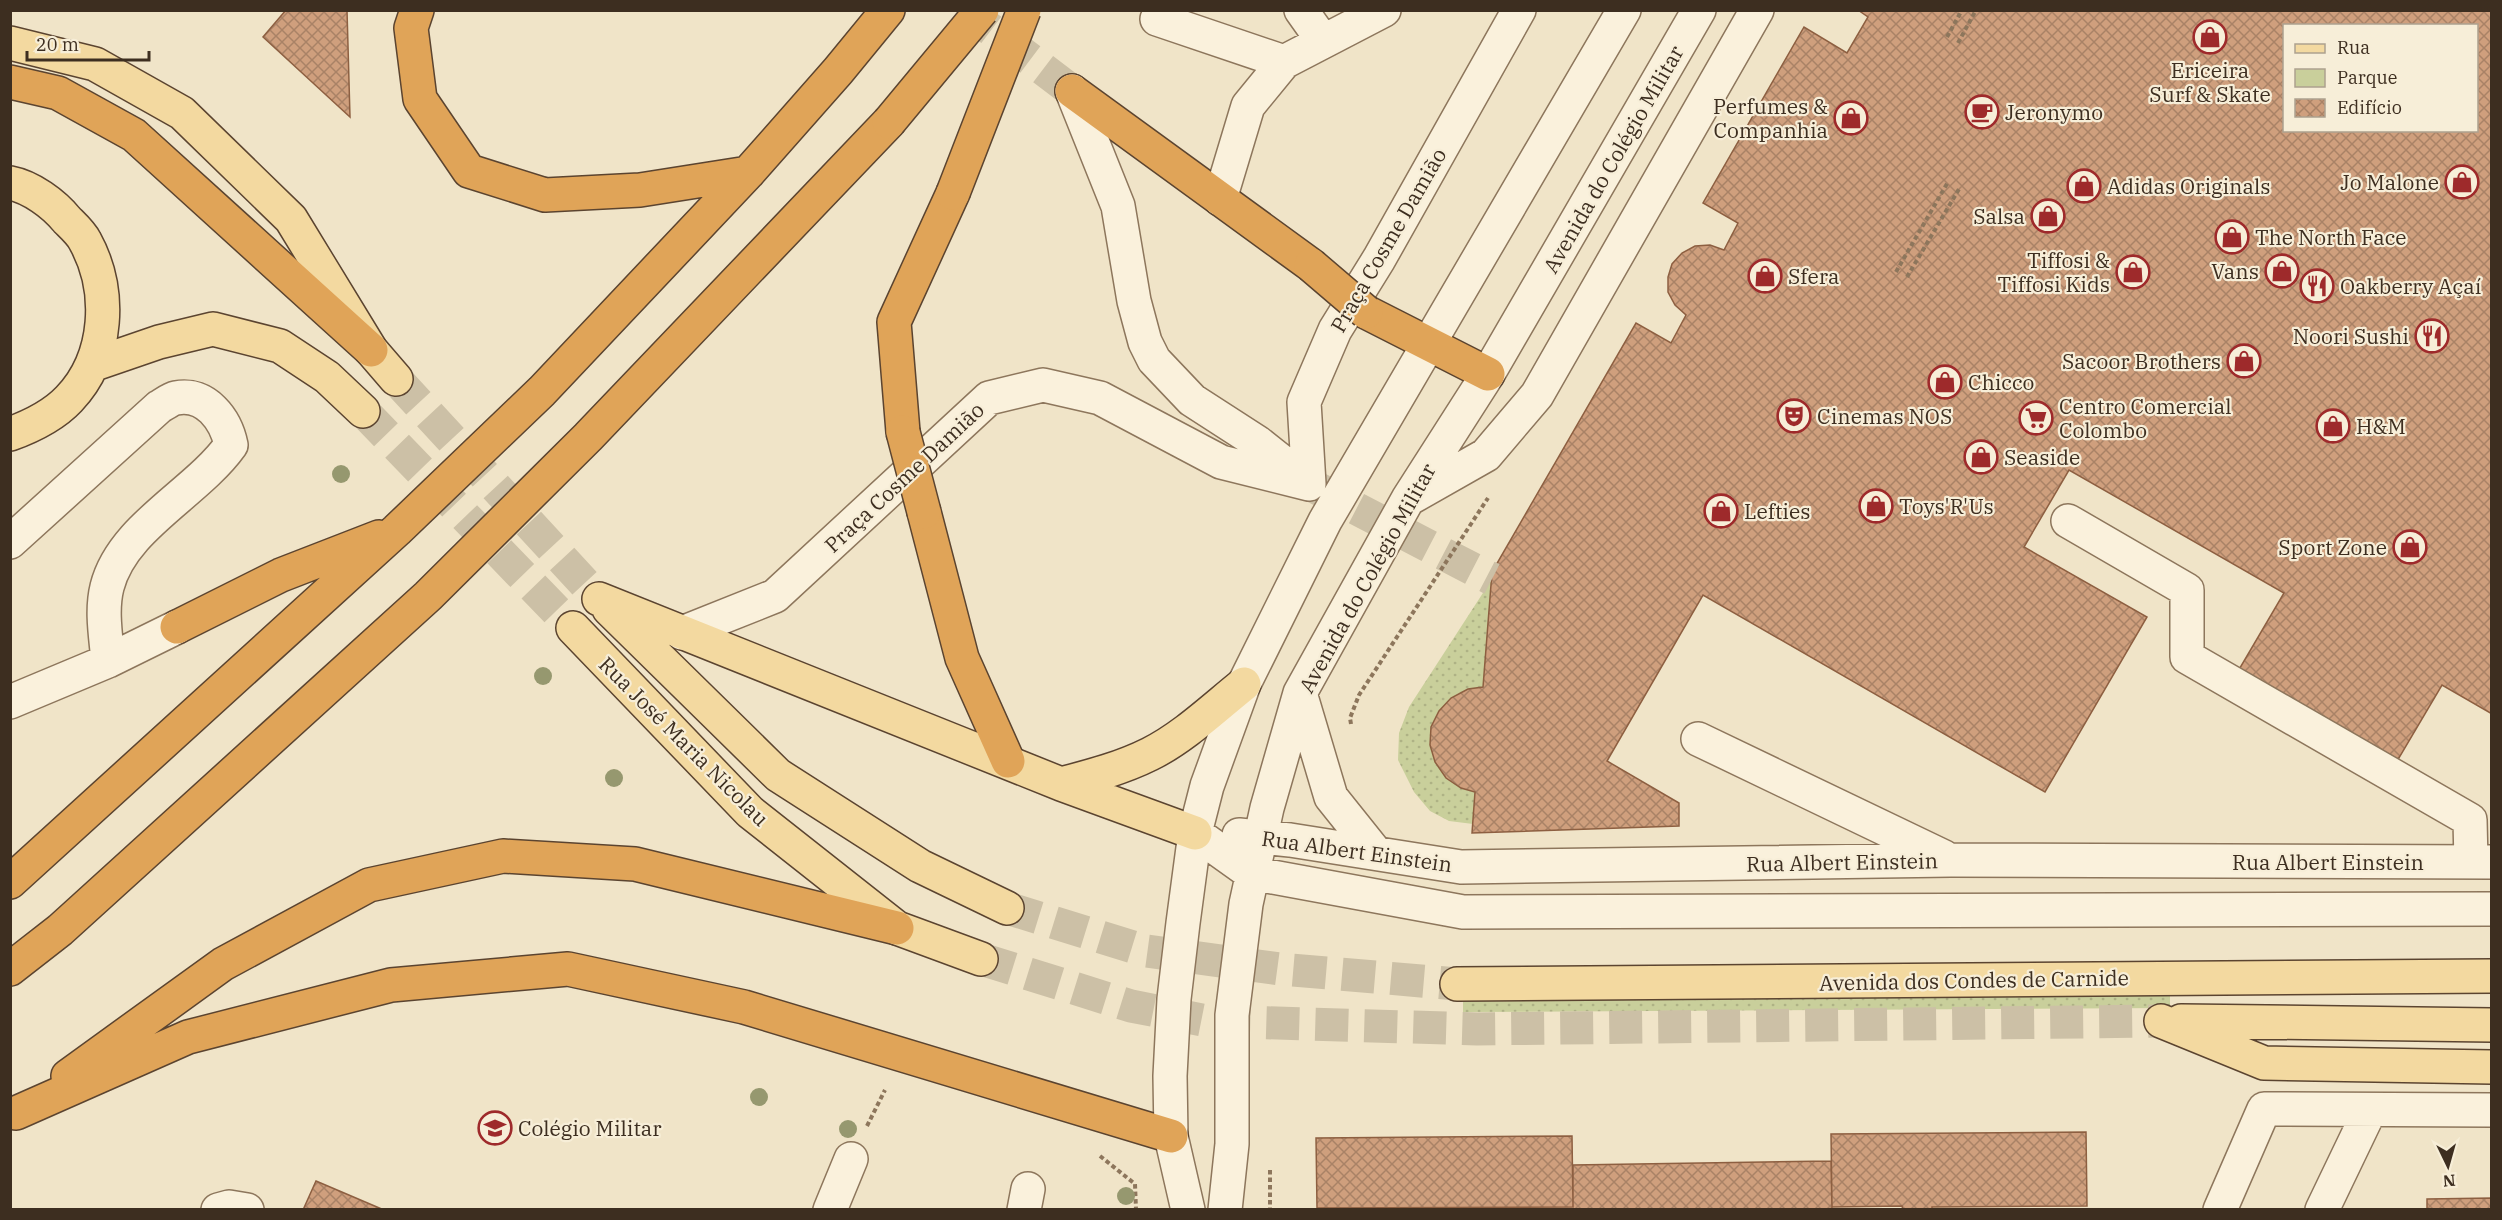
<svg xmlns="http://www.w3.org/2000/svg" width="2502" height="1220" font-family="'IBM Plex Serif',serif">
<defs>
<pattern id="green-dots" width="8" height="8" patternUnits="userSpaceOnUse" patternTransform="scale(1.5)"><rect width="8" height="8" fill="#c9cf9b"/><path d="M2 2h.1M6 6h.1" fill="none" stroke="#aeb285" stroke-width="1.8" stroke-linecap="round"/></pattern>
<pattern id="building-cross-hatch" width="8" height="8" patternUnits="userSpaceOnUse" patternTransform="scale(1.5)"><rect width="8" height="8" fill="#cf9f7d"/><path d="M0 0l8 8M0 8l8-8" fill="none" stroke="#a98266"/></pattern>
</defs>
<rect width="100%" height="100%" fill="#f0e4c8"/>
<!-- green -->
<path fill="url(#green-dots)" d="M 1492,579 L 1483,687 C 1456,691 1443,703 1431,727 L 1461,788 L 1475,792 L 1473,824 L 1449,821 L 1430,811 L 1414,792 L 1398,760 L 1399,733 L 1409,707 Z
M 2170,975 L 2170,1008 L 1463,1012 L 1463,979 Z"/>
<!-- building -->
<path fill="url(#building-cross-hatch)" stroke="#8d5f41" stroke-width="1.5" fill-rule="evenodd" d="M 286,10 L 347,10 L 350,117 L 263,37 Z
M 1858,10 L 2492,10 L 2492,714 L 2442,685 L 2393,768 L 2234,678 L 2284,593 L 2069,470 L 2024,547 L 2147,617 L 2045,792 L 1703,595 L 1607,761 L 1679,803 L 1679,826 L 1472,833 L 1475,792 L 1461,788 L 1446,778 L 1435,762 L 1430,745 L 1431,727 L 1439,711 L 1451,698 L 1468,689 L 1483,687 L 1492,572 L 1636,323 L 1671,343 L 1686,315 L 1675,305 L 1668,292 L 1668,277 L 1672,264 L 1682,253 L 1695,246 L 1710,245 L 1724,250 L 1738,223 L 1703,203 L 1804,27 L 1847,53 L 1868,17 ZM 2284,26 L 2476,26 L 2476,130 L 2284,130 Z
M 2086,1132 L 2087,1206 L 1932,1207 L 1932,1210 L 1903,1210 L 1902,1206 L 1832,1207 L 1831,1134 Z
M 1572,1136 L 1573,1207 L 1317,1208 L 1316,1138 Z
M 1831,1161 L 1832,1210 L 1573,1210 L 1573,1165 Z
M 316,1181 L 384,1210 L 303,1210 Z
M 2492,1198 L 2492,1210 L 2427,1210 L 2427,1199 Z"/>
<g fill="none" stroke-linecap="round" stroke-linejoin="round">
<!-- minor-tunnel -->
<path stroke="#ccc0a6" stroke-width="33" stroke-dasharray="33 16" stroke-linecap="butt" d="M 1313,486 L 1492,579"/>
<!-- major-tunnel -->
<path stroke="#ccc0a6" stroke-width="33" stroke-dasharray="33 16" stroke-linecap="butt" d="M 396,379 L 599,599
M 363,411 L 573,628
M 1007,908 L 1146,951 L 1280,969 L 1457,984
M 981,959 L 1131,1006 L 1207,1021 L 1477,1029 L 2161,1021"/>
<!-- highway-tunnel -->
<path stroke="#ccc0a6" stroke-width="33" stroke-dasharray="33 16" stroke-linecap="butt" d="M 965,10 L 1072,91"/>
<!-- minor casing -->
<g stroke="#8d765c" stroke-width="36">
<path id="minor" d="M 1301,10 L 1323,41
M 1157,19 L 1284,62
M 1072,91 L 1118,206 L 1134,301 L 1145,342 L 1154,360 L 1192,400 L 1257,442 L 1301,477
M 1220,199 L 1248,106 L 1284,62 L 1384,10
M 1309,484 L 1304,402 L 1335,330 L 1379,259 L 1519,10
M 1412,497 L 1486,455 L 1537,395 L 1757,10
M 2068,521 L 2187,590 L 2187,657 L 2470,820 L 2471,862
M 10,542 L 159,407 C 164,404 171,399 176,398 C 206,392 226,420 231,445 C 196,494 122,527 107,587 C 101,611 106,637 108,661
M 682,633 L 775,596 L 989,398 L 1043,385 L 1100,398 L 1221,462 L 1309,484
M 1300,693 L 1331,797 L 1375,852
M 10,702 L 108,661 L 177,627
M 1698,739 L 1944,857
M 1195,833 L 1251,873 L 1463,912 L 2492,909
M 1239,835 L 1290,840 L 1461,867 L 1951,860 L 2492,862
M 218,1210 L 229,1207 L 247,1210
M 830,1210 L 851,1159
M 1024,1210 L 1028,1189
M 1188,1210 L 1171,1136 L 1170,1076 L 1174,999 L 1183,923 L 1195,833 L 1207,786 L 1244,684 L 1325,521 L 1624,10
M 1225,1210 L 1232,1144 L 1232,1015 L 1246,904 L 1267,808 L 1300,693 L 1408,499 L 1488,374 L 1699,10
M 2220,1210 L 2264,1109 L 2492,1110
M 2322,1210 L 2370,1110"/>
</g>
<!-- major casing -->
<g stroke="#5b4430" stroke-width="36">
<path id="major" d="M 10,43 L 95,64 L 182,113 L 291,219 L 371,350 L 396,379
M 10,183 C 31,187 54,204 67,220 C 73,226 81,233 85,241 C 112,290 109,357 69,399 C 53,416 32,426 10,434
M 92,365 L 159,342 L 213,329 L 280,346 L 327,377 L 363,411
M 599,599 L 1061,784 L 1195,833
M 609,609 L 778,775 L 920,866 L 1007,908
M 573,628 L 750,812 L 897,928 L 981,959
M 1061,784 C 1092,776 1122,768 1150,754 C 1184,737 1214,708 1244,684
M 1457,984 L 2492,976
M 2161,1021 L 2264,1063 L 2492,1067
M 2181,1021 L 2492,1025"/>
</g>
<!-- highway casing -->
<g stroke="#5b4430" stroke-width="36">
<path id="highway" d="M 417,10 L 411,28 L 420,99 L 469,171 L 545,195 L 640,190 L 748,173
M 10,82 L 58,93 L 134,135 L 371,350
M 1072,91 L 1311,265
M 1366,312 L 1488,374
M 903,432 L 894,322 L 953,193
M 924,512 L 962,658 L 1008,761
M 177,627 L 281,575 L 379,537
M 10,882 L 397,530 L 542,391 L 748,173 L 838,71 L 888,10
M 10,969 L 60,930 L 428,596 L 588,437 L 889,122
M 68,1076 L 223,964 L 369,885 L 503,856 L 635,864 L 897,928
M 16,1113 L 188,1037 L 391,985 L 568,969 L 744,1007 L 1171,1136"/>
</g>
<!-- path -->
<path stroke="#8d765c" stroke-width="4" stroke-dasharray="4.5 3" stroke-linecap="butt" d="M 1947,37 L 1962,10
M 1958,43 L 1976,10
M 1896,272 L 1948,182
M 1907,277 L 1959,189
M 1351,724 L 1350,718 L 1359,695 L 1488,498
M 867,1126 L 885,1090
M 1100,1156 L 1135,1184 L 1136,1210
M 1270,1170 L 1270,1210"/>
<!-- minor -->
<use href="#minor" stroke="#faf1dc" stroke-width="33"/>
<!-- major -->
<use href="#major" stroke="#f3d9a0" stroke-width="33"/>
<!-- highway -->
<use href="#highway" stroke="#e0a458" stroke-width="33"/>
<!-- highway-bridge casing -->
<g stroke="#5b4430" stroke-width="36" stroke-linecap="butt">
<path id="highway-bridge" d="M 889,122 L 982,10
M 953,193 L 1024,10
M 1311,265 L 1366,312
M 903,432 L 924,512"/>
</g>
<!-- highway-bridge -->
<use href="#highway-bridge" stroke="#e0a458" stroke-width="33"/>
</g>
<!-- trees -->
<g fill="#96986f">
<circle cx="341" cy="474" r="9"/>
<circle cx="543" cy="676" r="9"/>
<circle cx="614" cy="778" r="9"/>
<circle cx="759" cy="1097" r="9"/>
<circle cx="848" cy="1129" r="9"/>
<circle cx="1126" cy="1196" r="9"/>
</g>
<!-- icons -->
<defs>
<g id="shop-ring" transform="scale(1.725)"><circle r="9.5" fill="#f7eed8" stroke="#9e2a2b" stroke-width="1.5"/><path d="M-5-2.5h2.3a2.7 3.5 0 0 1 5.4 0H5L5.5 6h-11ZM-1.5-2.5h3a1.5 2.3 0 0 0-3 0Z" fill="#9e2a2b"/></g>
<g id="cafe-ring" transform="scale(1.725)"><circle r="9.5" fill="#f7eed8" stroke="#9e2a2b" stroke-width="1.5"/><path d="M-5.5-4.5H6V0H3Q3 3.5 0 3.5H-2.5Q-5.5 3.5-5.5 0ZM3-3.2v2h1.7v-2ZM-6 4.5H4V6H-6Z" fill="#9e2a2b"/></g>
<g id="restaurant-ring" transform="scale(1.725)"><circle r="9.5" fill="#f7eed8" stroke="#9e2a2b" stroke-width="1.5"/><path d="M-5-6h1v4h1v-4h1v4h1v-4h1v5L-1.5 .5V6h-2V.5L-5-1ZM5-6V6H3V1.5H1.5Q1.5-4 5-6Z" fill="#9e2a2b"/></g>
<g id="theatre-ring" transform="scale(1.725)"><circle r="9.5" fill="#f7eed8" stroke="#9e2a2b" stroke-width="1.5"/><path d="M-5-5.5Q0-4 5-5.5V0Q5 5 0 6Q-5 5-5 0ZM-3.3-2.5H-1v1.5H-3.3ZM1-2.5H3.3v1.5H1ZM-2.8 1Q0 5.5 2.8 1Z" fill="#9e2a2b"/></g>
<g id="supermarket-ring" transform="scale(1.725)"><circle r="9.5" fill="#f7eed8" stroke="#9e2a2b" stroke-width="1.5"/><path d="M-6-5.5h2.5l.6 2H6L4.5 2H-2.5L-4.4-4H-6ZM-1.5 3.2a1.3 1.3 0 1 0 .1 0ZM3 3.2a1.3 1.3 0 1 0 .1 0Z" fill="#9e2a2b"/></g>
<g id="school-ring" transform="scale(1.725)"><circle r="9.5" fill="#f7eed8" stroke="#9e2a2b" stroke-width="1.5"/><path d="M0-5L7-2L0 1L-7-2ZM-4 1L0 2.5L4 1V4Q0 6-4 4Z" fill="#9e2a2b"/></g>
</defs>
<g fill-rule="evenodd">
<use href="#shop-ring" x="2210" y="37"/>
<use href="#cafe-ring" x="1982" y="112"/>
<use href="#shop-ring" x="1851" y="118"/>
<use href="#shop-ring" x="2462" y="182"/>
<use href="#shop-ring" x="2084" y="186"/>
<use href="#shop-ring" x="2048" y="216"/>
<use href="#shop-ring" x="2232" y="237"/>
<use href="#shop-ring" x="2282" y="271"/>
<use href="#shop-ring" x="2133" y="272"/>
<use href="#shop-ring" x="1765" y="276"/>
<use href="#restaurant-ring" x="2317" y="286"/>
<use href="#restaurant-ring" x="2432" y="336"/>
<use href="#shop-ring" x="2244" y="361"/>
<use href="#shop-ring" x="1945" y="382"/>
<use href="#theatre-ring" x="1794" y="416"/>
<use href="#supermarket-ring" x="2036" y="418"/>
<use href="#shop-ring" x="2333" y="426"/>
<use href="#shop-ring" x="1981" y="457"/>
<use href="#shop-ring" x="1876" y="506"/>
<use href="#shop-ring" x="1721" y="511"/>
<use href="#shop-ring" x="2410" y="547"/>
<use href="#school-ring" x="495" y="1128"/>
</g>
<g text-anchor="middle" dominant-baseline="central" stroke-width="4.5" stroke-linejoin="round" paint-order="stroke">
<!-- poi labels -->
<g font-size="21" fill="#3d2e20" stroke="#f7eed8" text-anchor="start">
<text x="2210" y="70" text-anchor="middle">Ericeira<tspan x="2210" dy="24">Surf &amp; Skate</tspan></text>
<text x="1828" y="106" text-anchor="end">Perfumes &amp;<tspan x="1828" dy="24">Companhia</tspan></text>
<text x="2005" y="112">Jeronymo</text>
<text x="2439" y="182" text-anchor="end">Jo Malone</text>
<text x="2107" y="186">Adidas Originals</text>
<text x="2025" y="216" text-anchor="end">Salsa</text>
<text x="2255" y="237">The North Face</text>
<text x="2110" y="260" text-anchor="end">Tiffosi &amp;<tspan x="2110" dy="24">Tiffosi Kids</tspan></text>
<text x="2259" y="271" text-anchor="end">Vans</text>
<text x="1788" y="276">Sfera</text>
<text x="2340" y="286">Oakberry Açaí</text>
<text x="2409" y="336" text-anchor="end">Noori Sushi</text>
<text x="2221" y="361" text-anchor="end">Sacoor Brothers</text>
<text x="1968" y="382">Chicco</text>
<text x="2059" y="406">Centro Comercial<tspan x="2059" dy="24">Colombo</tspan></text>
<text x="1817" y="416">Cinemas NOS</text>
<text x="2356" y="426">H&amp;M</text>
<text x="2004" y="457">Seaside</text>
<text x="1899" y="506">Toys'R'Us</text>
<text x="1744" y="511">Lefties</text>
<text x="2387" y="547" text-anchor="end">Sport Zone</text>
<text x="518" y="1128">Colégio Militar</text>
</g>
<!-- street labels -->
<g font-size="21" fill="#3d2e20" stroke="#f7eed8">
<text transform="translate(1613 159) rotate(-60)">Avenida do Colégio Militar</text>
<text transform="translate(1388 240) rotate(-60)">Praça Cosme Damião</text>
<text transform="translate(904 477) rotate(-43)">Praça Cosme Damião</text>
<text transform="translate(1367 578) rotate(-61)">Avenida do Colégio Militar</text>
<text transform="translate(684 741) rotate(45)">Rua José Maria Nicolau</text>
<text transform="translate(1357 851) rotate(8)">Rua Albert Einstein</text>
<text transform="translate(1842 862) rotate(-1)">Rua Albert Einstein</text>
<text x="2328" y="862">Rua Albert Einstein</text>
<text transform="translate(1974 980) rotate(-1)">Avenida dos Condes de Carnide</text>
</g>
</g>
<!-- border -->
<rect width="2502" height="1220" fill="none" stroke="#3d2e20" stroke-width="24"/>
<!-- legend -->
<rect x="2283" y="24" width="195" height="108" fill="#f7eed8" stroke="#ada18e" stroke-width="1.5"/>
<rect x="2295" y="44" width="30" height="9" fill="#f3d9a0" stroke="#ada18e" stroke-width="1.5"/>
<text x="2337" y="54" font-size="18" fill="#3d2e20">Rua</text>
<rect x="2295" y="69" width="30" height="18" fill="#c9cf9b" stroke="#ada18e" stroke-width="1.5"/>
<text x="2337" y="84" font-size="18" fill="#3d2e20">Parque</text>
<rect x="2295" y="99" width="30" height="18" fill="url(#building-cross-hatch)" stroke="#ada18e" stroke-width="1.5"/>
<text x="2337" y="114" font-size="18" fill="#3d2e20">Edifício</text>
<!-- north arrow -->
<g transform="translate(2448 1166) rotate(175)" stroke="#f7eed8" stroke-width="4.5" paint-order="stroke">
<path d="M0-4.5L10 22L0 15L-10 22Z" fill="#3d2e20"/>
<text y="-9" font-size="16" font-weight="bold" text-anchor="middle" fill="#3d2e20">N</text>
</g>
<!-- scale -->
<path d="M27 51v9h122v-9" fill="none" stroke="#3d2e20" stroke-width="3"/>
<text x="36" y="51" font-size="18" fill="#3d2e20" stroke="#f7eed8" stroke-width="4.5" paint-order="stroke">20 m</text>
</svg>
